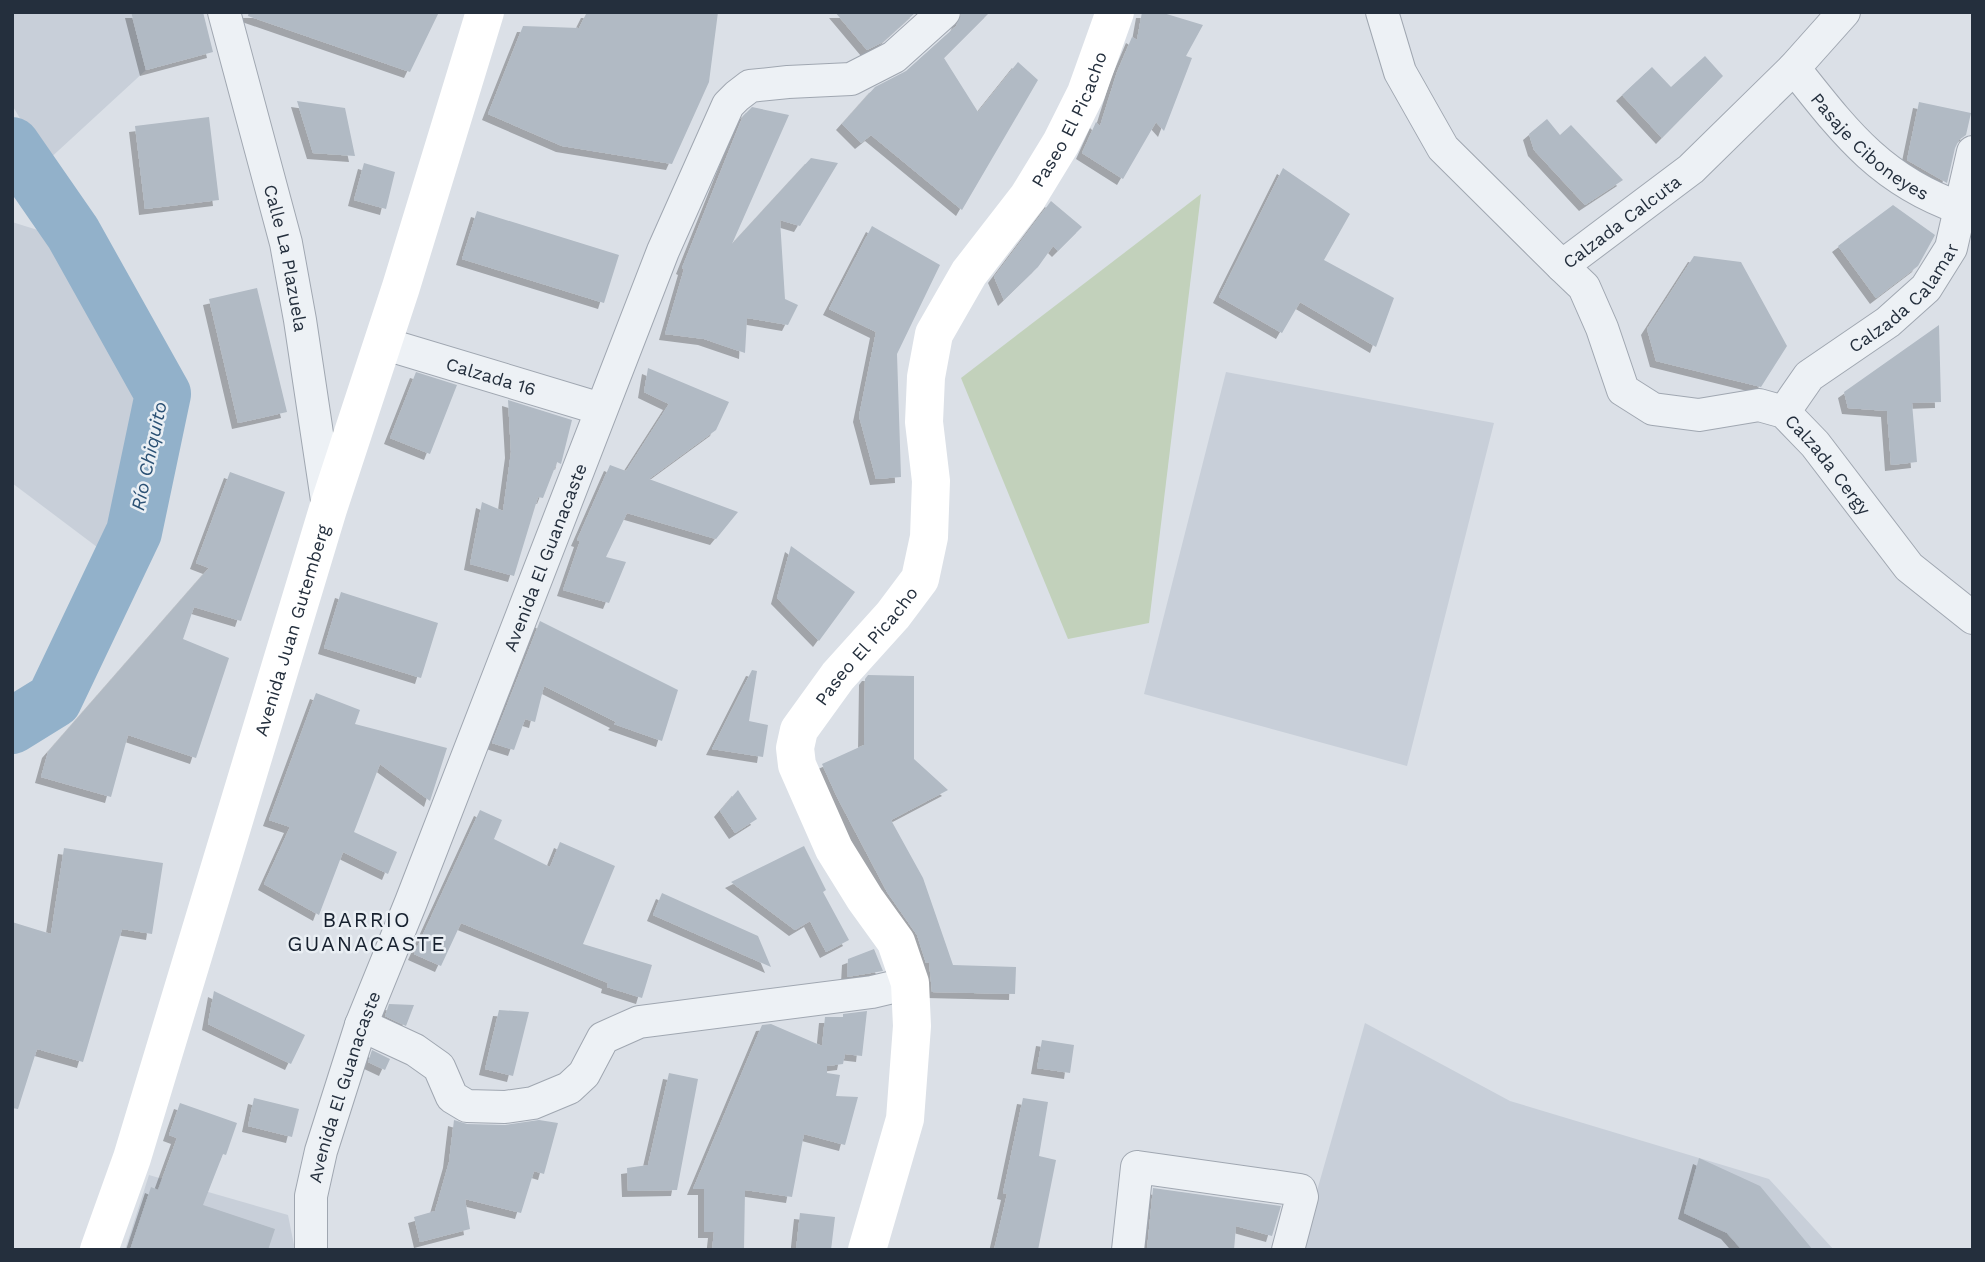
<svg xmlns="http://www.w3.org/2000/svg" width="1985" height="1262" font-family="'Work Sans',sans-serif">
<defs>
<filter id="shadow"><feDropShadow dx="-6" dy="6" stdDeviation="0" flood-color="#0004"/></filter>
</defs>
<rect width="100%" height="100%" fill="#dbe0e7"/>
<!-- built -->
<path fill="#c8cfd9" d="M 12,12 L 131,12 L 146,70 L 46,162 L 12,105 Z
M 12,222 L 60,237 L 148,396 L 121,519 L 97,547 L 12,483 Z
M 1226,372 L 1494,423 L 1407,766 L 1144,694 Z
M 1365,1023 L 1510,1101 L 1769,1179 L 1834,1250 L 1300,1250 Z
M 149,1175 L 288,1215 L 295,1250 L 125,1250 Z"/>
<!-- green -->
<path fill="#c2d1bb" d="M 1201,194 L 1149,623 L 1068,639 L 961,378 Z"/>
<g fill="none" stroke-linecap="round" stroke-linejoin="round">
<!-- river -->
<path stroke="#92b1ca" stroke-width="56" d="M 12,145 L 73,233 L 163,394 L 134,532 L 54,700 L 12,726"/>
</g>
<!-- building -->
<path fill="#b1bac4" filter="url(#shadow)" d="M 131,12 L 203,12 L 213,52 L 146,70 Z
M 249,12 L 439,12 L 410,72 L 248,16 Z
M 587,12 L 718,12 L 709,82 L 672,164 L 562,146 L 488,114 L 523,26 L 579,28 Z
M 835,12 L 916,12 L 883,42 L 867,50 Z
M 962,12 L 990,12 L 944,58 L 978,112 L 1018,62 L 1038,80 L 962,210 L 871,135 L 861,143 L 842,124 L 875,87 L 906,71 L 956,26 Z
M 1142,12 L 1160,12 L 1203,25 L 1186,56 L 1192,58 L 1164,131 L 1156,122 L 1123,179 L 1082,153 L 1096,122 L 1100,126 L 1117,72 L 1132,37 L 1137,40 Z
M 1705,56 L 1723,76 L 1662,138 L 1622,95 L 1652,67 L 1671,87 Z
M 297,101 L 345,108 L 355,156 L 313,153 Z
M 1919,102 L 1971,113 L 1966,135 L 1959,140 L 1955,148 L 1947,183 L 1907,160 Z
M 752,107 L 789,115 L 732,244 L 811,158 L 838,163 L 800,226 L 780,220 L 785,299 L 798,305 L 788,325 L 747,318 L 745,353 L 704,339 L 665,334 L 684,269 L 682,268 L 734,138 L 743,116 Z
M 209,117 L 219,200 L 145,209 L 135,126 Z
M 1547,119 L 1560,135 L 1571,125 L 1623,180 L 1585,205 L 1534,150 L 1529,134 Z
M 364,163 L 395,172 L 386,209 L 354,200 Z
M 1283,168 L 1350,214 L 1324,260 L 1394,298 L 1376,347 L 1300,302 L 1282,333 L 1219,297 Z
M 1051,201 L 1082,227 L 1058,251 L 1053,246 L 1038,267 L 1004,300 L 994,277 Z
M 1893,205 L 1935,235 L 1918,266 L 1876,298 L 1838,246 Z
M 477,211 L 619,255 L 604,303 L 462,259 Z
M 872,226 L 940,265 L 897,354 L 901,477 L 876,479 L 859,416 L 876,332 L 829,309 Z
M 1694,256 L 1741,262 L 1787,346 L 1761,387 L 1656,361 L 1647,329 Z
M 257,288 L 287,412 L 238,423 L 209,299 Z
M 1939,325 L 1941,402 L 1912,403 L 1917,462 L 1891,465 L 1887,411 L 1848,408 L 1844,392 Z
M 648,368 L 729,402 L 716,430 L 649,479 L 738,512 L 716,539 L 627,513 L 606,557 L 626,562 L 609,603 L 563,590 L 580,541 L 577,540 L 610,465 L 626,471 L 669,404 L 644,392 Z
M 416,372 L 457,385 L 430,454 L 390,438 Z
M 508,400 L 572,420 L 561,464 L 557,462 L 543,498 L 538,497 L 514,576 L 470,564 L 482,502 L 503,511 L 511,452 Z
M 230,472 L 285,492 L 241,621 L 194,607 L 183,639 L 229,658 L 196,758 L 128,735 L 111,797 L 41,777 L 48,752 L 209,568 L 196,563 Z
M 791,546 L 855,592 L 819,641 L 777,598 Z
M 341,592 L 438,623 L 421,678 L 324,648 Z
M 540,621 L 678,690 L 662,741 L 614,724 L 616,722 L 544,686 L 535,722 L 525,719 L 514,750 L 492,743 Z
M 752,670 L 757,671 L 749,721 L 768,725 L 763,757 L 712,749 Z
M 868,675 L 914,676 L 914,759 L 948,790 L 891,820 L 923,878 L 953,965 L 1016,967 L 1015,994 L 932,992 L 929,962 L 926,963 L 917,935 L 887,892 L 837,797 L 822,764 L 864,745 L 865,679 Z
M 316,693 L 360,710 L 355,724 L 447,748 L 430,801 L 380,764 L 354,832 L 397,852 L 388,874 L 343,852 L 319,915 L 264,884 L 290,827 L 269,820 Z
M 738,790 L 757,819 L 735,833 L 720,811 Z
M 480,810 L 502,820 L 494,839 L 550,867 L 560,842 L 615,866 L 583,944 L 652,965 L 642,998 L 607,987 L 608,983 L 461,923 L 441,966 L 414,954 Z
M 804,846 L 826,890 L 823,892 L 849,940 L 826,952 L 810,921 L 795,930 L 731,882 Z
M 64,848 L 163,863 L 152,934 L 122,929 L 83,1062 L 37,1049 L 18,1109 L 12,1108 L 12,922 L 51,934 Z
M 662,893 L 758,936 L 771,967 L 653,915 Z
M 874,949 L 883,971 L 847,977 L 848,959 Z
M 214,991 L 305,1035 L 291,1064 L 208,1024 Z
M 389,1004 L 414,1005 L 406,1026 L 385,1016 Z
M 499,1010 L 529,1012 L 513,1076 L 485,1069 Z
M 867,1011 L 862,1056 L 845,1054 L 843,1064 L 827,1066 L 827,1073 L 840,1075 L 836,1096 L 858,1097 L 845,1145 L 804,1134 L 792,1197 L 745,1190 L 744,1250 L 712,1250 L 714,1232 L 704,1232 L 704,1189 L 693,1189 L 762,1025 L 771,1024 L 822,1046 L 825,1017 L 843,1017 L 843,1014 Z
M 1042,1040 L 1074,1045 L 1070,1073 L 1037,1068 Z
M 372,1050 L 390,1059 L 385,1070 L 368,1062 Z
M 669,1073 L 698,1079 L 677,1190 L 628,1191 L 627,1168 L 648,1165 Z
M 254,1098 L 299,1109 L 292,1137 L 248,1126 Z
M 1023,1098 L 1048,1102 L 1039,1156 L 1056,1160 L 1038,1250 L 994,1250 L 1007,1194 L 1003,1193 Z
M 180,1103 L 237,1123 L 226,1155 L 223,1154 L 203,1205 L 275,1229 L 268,1250 L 130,1250 L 151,1187 L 158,1190 L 177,1138 L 169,1135 Z
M 454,1120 L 467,1124 L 505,1125 L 539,1120 L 558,1123 L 544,1174 L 534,1171 L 521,1213 L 465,1199 L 470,1229 L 420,1242 L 414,1217 L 435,1211 L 449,1162 Z
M 1699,1158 L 1760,1186 L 1813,1250 L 1742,1250 L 1727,1233 L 1684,1213 Z
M 1153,1188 L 1281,1206 L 1272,1236 L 1236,1226 L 1234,1250 L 1147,1250 Z
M 800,1213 L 835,1217 L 831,1250 L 796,1250 Z"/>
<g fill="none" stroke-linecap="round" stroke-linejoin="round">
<!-- street casing -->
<g stroke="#a0a7b1" stroke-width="34">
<g id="street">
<path id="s1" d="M 224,12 L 286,243 L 300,320 L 328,507"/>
<path id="s2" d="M 1382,12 L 1400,72 L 1443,148 L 1562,266 L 1691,169 L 1794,68 L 1844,12"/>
<path id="s3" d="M 1794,68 C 1844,131 1880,180 1960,208"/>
<path id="s4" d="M 1562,266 L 1584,287 L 1602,328 L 1623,390 L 1653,409 L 1699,415 L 1759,405 L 1784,412 L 1815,444 L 1909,567 L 1973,618"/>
<path id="s5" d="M 382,343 L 601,409"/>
<path id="s6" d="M 1784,412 L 1809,376 L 1888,322 L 1926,288 L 1951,248 L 1973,152"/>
<path d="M 361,1025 L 415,1050 L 439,1067 L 452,1097 L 467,1106 L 505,1107 L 533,1103 L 569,1088 L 584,1074 L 603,1038 L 639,1022 L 872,992 L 910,983"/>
<path id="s7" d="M 311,1250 L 311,1196 L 321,1151 L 361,1025 L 411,902 L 663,251 L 728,105 L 737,96 L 750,86 L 788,82 L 851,79 L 894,57 L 944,12"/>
<path d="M 1128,1250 L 1137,1167 L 1300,1190 L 1302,1197 L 1288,1250"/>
</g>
</g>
<!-- street -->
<use href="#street" stroke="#edf1f5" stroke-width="32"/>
<!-- secondary -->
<g stroke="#fff" stroke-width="38">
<path id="s8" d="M 99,1250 L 132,1158 L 328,509 L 401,287 L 485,12"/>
<path id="s9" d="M 867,1250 L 905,1119 L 912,1026 L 910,983 L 896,942 L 865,899 L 834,849 L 797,765 L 795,748 L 799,730 L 838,676 L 893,615 L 920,579 L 929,537 L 931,481 L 924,422 L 926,377 L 934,334 L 969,273 L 1028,197 L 1061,143 L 1086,93 L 1115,12"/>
</g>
</g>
<g text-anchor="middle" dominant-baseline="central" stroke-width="5" stroke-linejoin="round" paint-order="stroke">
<!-- street labels -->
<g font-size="18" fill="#242f3d" stroke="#eaeff4">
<text stroke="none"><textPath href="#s9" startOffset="1251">Paseo El Picacho</textPath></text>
<text stroke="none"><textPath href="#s3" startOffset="110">Pasaje Ciboneyes</textPath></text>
<text stroke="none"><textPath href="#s2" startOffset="392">Calzada Calcuta</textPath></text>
<text stroke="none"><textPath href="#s1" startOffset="254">Calle La Plazuela</textPath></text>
<text stroke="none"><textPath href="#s6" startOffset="168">Calzada Calamar</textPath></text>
<text stroke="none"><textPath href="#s5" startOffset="114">Calzada 16</textPath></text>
<text stroke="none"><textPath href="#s4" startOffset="378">Calzada Cergy</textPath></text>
<text stroke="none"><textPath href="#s7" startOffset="735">Avenida El Guanacaste</textPath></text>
<text stroke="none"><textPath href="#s8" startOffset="649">Avenida Juan Gutemberg</textPath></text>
<text stroke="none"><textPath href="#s9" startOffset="663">Paseo El Picacho</textPath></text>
<text stroke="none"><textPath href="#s7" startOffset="168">Avenida El Guanacaste</textPath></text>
</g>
<!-- water labels -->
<g font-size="19" font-style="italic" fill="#2b5174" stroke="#eaeff4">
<text transform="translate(149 456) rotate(-78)">Río Chiquito</text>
</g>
<!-- quarter labels -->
<g font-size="21" letter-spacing="2" fill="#16202e" stroke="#eaeff4">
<text x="367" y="919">BARRIO<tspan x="367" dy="24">GUANACASTE</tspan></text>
</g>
</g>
<!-- border -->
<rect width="1985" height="1262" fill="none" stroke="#242f3d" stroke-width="28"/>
</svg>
